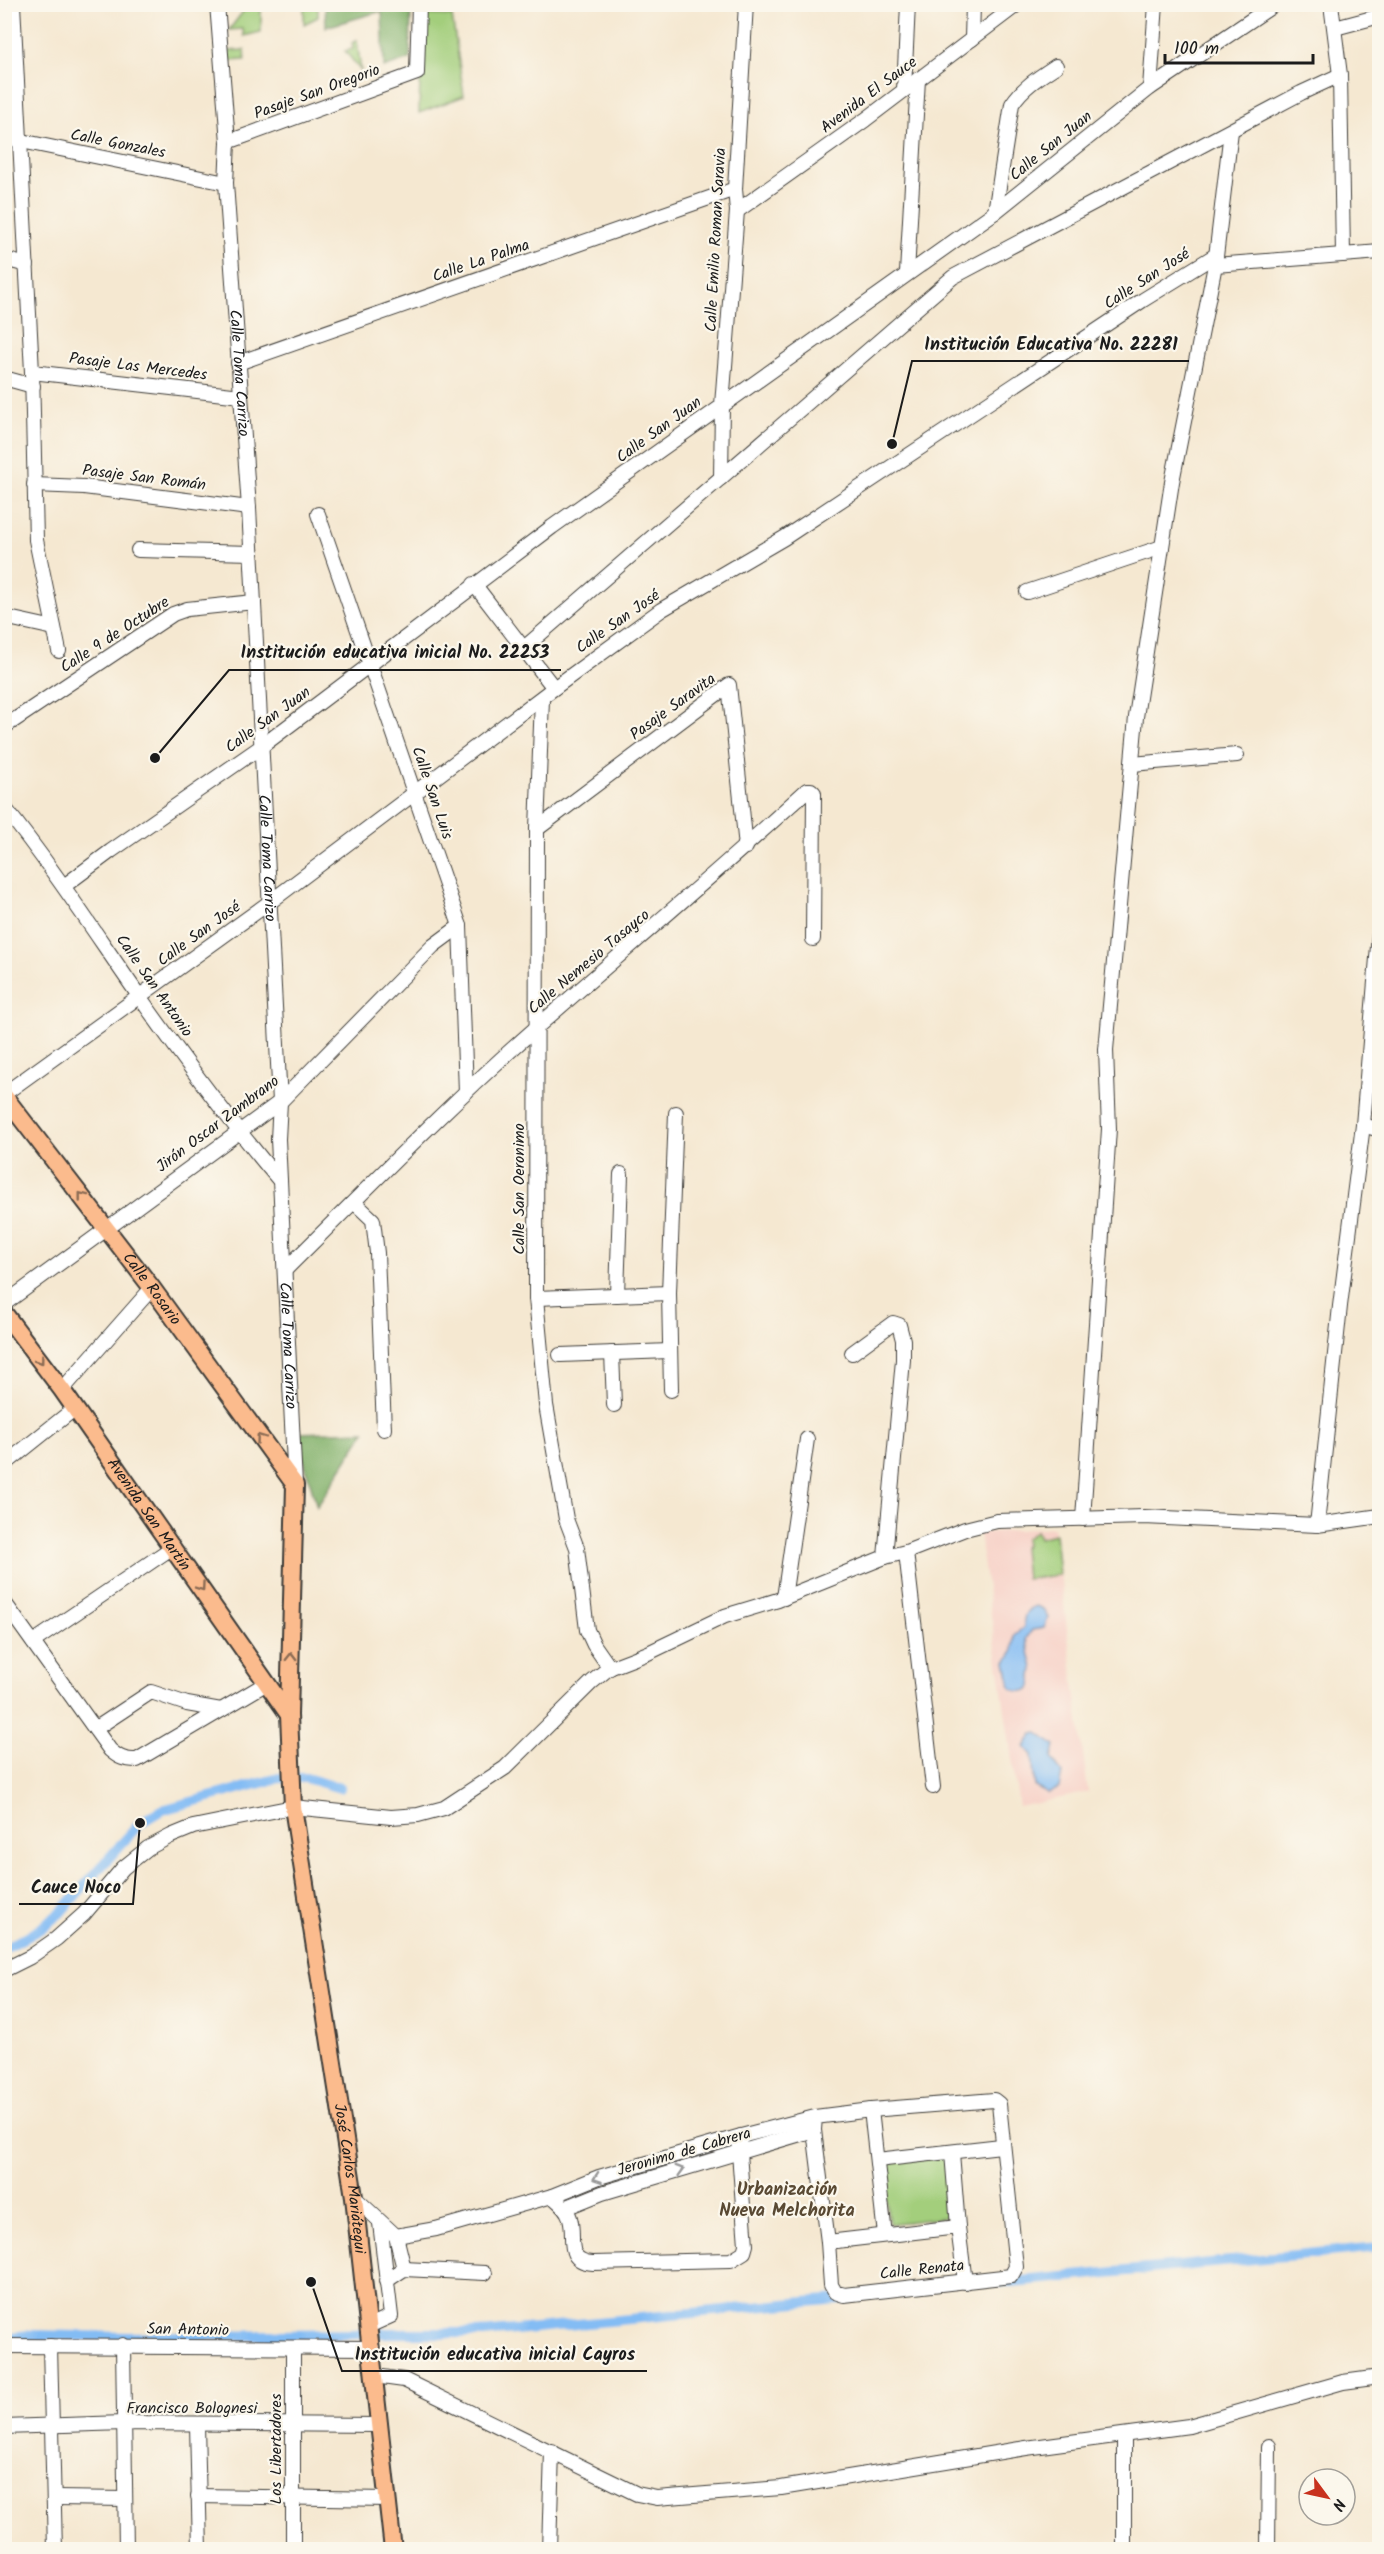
<svg xmlns="http://www.w3.org/2000/svg" width="1384" height="2554" font-family="Kalam,sans-serif">
<rect width="100%" height="100%" fill="#fbf7ec"/>
<filter id="ink" filterUnits="userSpaceOnUse"><feTurbulence type="fractalNoise" baseFrequency=".0167" numOctaves="2"/><feDisplacementMap in="SourceGraphic" scale="12" xChannelSelector="R" yChannelSelector="G"/><feConvolveMatrix kernelMatrix="1 2 1 2 8 2 1 2 1" color-interpolation-filters="sRGB"/></filter>
<filter id="wash" filterUnits="userSpaceOnUse"><feTurbulence type="fractalNoise" baseFrequency=".008" numOctaves="4" result="noise"/><feDisplacementMap in="SourceGraphic" scale="24" xChannelSelector="R" yChannelSelector="G"/><feGaussianBlur stdDeviation="1.35" result="paint"/><feColorMatrix in="noise" values="0 0 0 0 0 0 0 0 0 0 0 0 0 0 0 0 0 1.4 0 .05"/><feComposite in="paint" operator="in"/></filter>
<g filter="url(#wash)">
<rect width="100%" height="100%" fill="#f5e8d1"/>
<!-- built -->
<path fill="#f7d1c7" d="M 1054,1527 L 1088,1792 L 1019,1807 L 979,1533 Z"/>
<!-- green -->
<path fill="#a3ce7b" stroke="#60754c" stroke-width="1.5" d="M 248,5 L 261,5 L 261,32 L 244,36 L 243,29 L 229,30 Z
M 304,5 L 318,5 L 318,17 L 304,24 Z
M 422,14 L 452,16 L 464,96 L 419,113 Z
M 357,40 L 361,71 L 345,51 L 353,49 L 352,43 Z
M 245,50 L 245,60 L 225,61 L 225,51 Z
M 1036,1531 L 1039,1538 L 1055,1534 L 1059,1575 L 1026,1579 L 1023,1547 L 1026,1546 L 1025,1539 Z
M 946,2151 L 953,2212 L 949,2217 L 889,2224 L 880,2155 Z"/>
<!-- forest -->
<path fill="#82b16b" stroke="#4f6644" stroke-width="1.5" d="M 325,5 L 411,5 L 410,59 L 384,68 L 382,11 L 326,27 Z
M 365,1431 L 317,1507 L 296,1433 Z"/>
<!-- water -->
<path fill="#83bcf4" stroke="#506c88" stroke-width="1.5" d="M 1036,1606 L 1043,1609 L 1048,1618 L 1044,1628 L 1032,1630 L 1026,1639 L 1033,1668 L 1031,1687 C 1025,1692 1018,1693 1011,1688 L 1006,1662 L 1013,1651 L 1014,1635 L 1024,1627 C 1023,1617 1025,1609 1036,1606 Z
M 1038,1733 L 1055,1746 L 1052,1758 L 1062,1774 L 1059,1788 L 1048,1794 L 1035,1787 L 1032,1755 L 1025,1747 L 1033,1734 Z"/>
<g fill="none" stroke-linecap="round" stroke-linejoin="round">
<!-- canal -->
<path stroke="#83bcf4" stroke-width="10" d="M 4,1949 L 40,1929 L 60,1913 L 140,1823 L 162,1810 L 279,1778 L 306,1778 L 340,1788
M 1001,2283 L 1380,2247
M 379,2333 L 483,2333 L 848,2298
M 4,2338 L 30,2335 L 128,2337 L 361,2334"/>
</g>
</g>
<g filter="url(#ink)">
<g fill="none" stroke-linecap="round" stroke-linejoin="round">
<!-- minor casing -->
<g stroke="#3d3b37" stroke-width="16">
<g id="minor">
<path d="M 13,4 L 32,372 L 36,540 L 59,651"/>
<path id="s1" d="M 217,4 L 228,142 L 226,183 L 249,508 L 280,1102 L 278,1139 L 295,1485"/>
<path d="M 1331,4 L 1340,75 L 1343,255"/>
<path d="M 1335,28 L 1380,16"/>
<path d="M 972,39 L 973,4"/>
<path d="M 1150,88 L 1156,4"/>
<path d="M 904,90 L 908,4"/>
<path d="M 4,136 L 21,141 L 226,183"/>
<path d="M 228,142 L 417,73 L 419,4"/>
<path d="M 737,211 L 865,120 L 1018,4"/>
<path d="M 995,212 L 1012,104 C 1023,87 1039,77 1056,66"/>
<path d="M 4,259 L 27,265"/>
<path d="M 1215,265 L 1380,252"/>
<path d="M 907,273 L 918,79"/>
<path d="M 238,363 L 735,189"/>
<path d="M 32,372 L 241,396"/>
<path d="M 4,378 L 33,386"/>
<path d="M 721,478 L 722,405 L 737,211 L 735,189 L 746,4"/>
<path d="M 34,485 L 84,487 L 249,508"/>
<path d="M 318,514 L 460,926 L 466,1092"/>
<path d="M 138,550 L 252,553"/>
<path d="M 474,584 L 554,688"/>
<path d="M 1027,592 L 1162,547"/>
<path d="M 4,617 L 54,628"/>
<path d="M 524,648 L 953,277 L 1301,93 L 1340,75"/>
<path d="M 542,699 L 537,829 L 536,1298 L 546,1405 L 566,1519 L 577,1548 L 587,1630 L 594,1645 L 610,1668"/>
<path d="M 4,727 L 173,614 L 187,609 L 254,602"/>
<path d="M 1132,764 L 1237,755"/>
<path d="M 4,807 C 53,868 95,933 139,996 C 184,1060 230,1122 280,1181"/>
<path d="M 537,829 L 729,685 L 746,847"/>
<path d="M 64,886 L 111,851 L 262,746 L 552,527 L 995,212 L 1150,88 L 1275,4"/>
<path d="M 4,1094 L 270,902 L 554,688 L 661,610 L 784,538 L 1143,300 L 1216,255"/>
<path d="M 1363,1125 L 1380,1130"/>
<path d="M 354,1202 L 373,1220 L 377,1253 L 384,1429"/>
<path d="M 285,1270 C 368,1188 449,1104 537,1027 C 627,948 719,871 807,790 L 811,790 L 814,793 L 813,939"/>
<path d="M 617,1295 L 621,1174"/>
<path d="M 536,1298 L 669,1293"/>
<path d="M 4,1304 L 280,1102 L 433,946 L 460,926"/>
<path d="M 612,1353 L 614,1405"/>
<path d="M 852,1353 L 893,1323 L 899,1325 L 903,1340 L 903,1360 L 885,1557"/>
<path d="M 560,1355 L 670,1351"/>
<path d="M 62,1390 L 152,1288"/>
<path d="M 671,1390 L 669,1293 L 676,1113"/>
<path d="M 4,1465 L 74,1409"/>
<path d="M 1083,1519 L 1109,1129 L 1106,1050 L 1136,717 L 1172,482 L 1215,265 L 1231,131"/>
<path d="M 1317,1525 L 1340,1306 L 1363,1125 L 1380,922"/>
<path d="M 906,1552 L 933,1787"/>
<path d="M 784,1598 L 807,1439"/>
<path d="M 4,1602 L 110,1750 C 119,1758 125,1760 137,1760 L 267,1683"/>
<path d="M 33,1642 L 173,1547"/>
<path d="M 95,1729 L 151,1692 L 187,1704 L 221,1710"/>
<path d="M 4,1970 L 30,1957 L 56,1939 L 84,1914 L 123,1868 L 148,1848 L 171,1836 L 193,1827 L 293,1807 L 391,1817 L 418,1815 L 444,1808 L 505,1768 L 592,1682 L 609,1668 L 648,1653 L 725,1616 L 778,1600 L 885,1557 L 906,1552 L 965,1529 L 997,1521 L 1144,1517 L 1317,1525 L 1380,1516"/>
<path d="M 871,2110 L 885,2235"/>
<path d="M 952,2153 L 958,2227 L 965,2282"/>
<path d="M 877,2160 L 1001,2146"/>
<path d="M 552,2196 C 559,2202 567,2208 570,2218 C 576,2237 563,2261 593,2263 L 731,2260 L 744,2252 L 746,2245 L 739,2153 L 741,2136"/>
<path d="M 354,2197 L 396,2236 L 436,2229 L 552,2196 L 599,2177 L 741,2136 L 815,2117 L 871,2110 L 994,2100 L 999,2104 L 1016,2267 L 1011,2276 L 844,2295 L 835,2292 L 831,2285 L 828,2242 L 814,2130 L 815,2117"/>
<path d="M 565,2208 L 602,2193 L 814,2130"/>
<path d="M 396,2236 L 404,2269"/>
<path d="M 828,2242 L 958,2227"/>
<path d="M 386,2281 L 404,2269 L 485,2273"/>
<path d="M 369,2326 L 391,2316 L 380,2223"/>
<path d="M 123,2345 L 126,2550"/>
<path d="M 4,2346 L 372,2348"/>
<path d="M 50,2346 L 55,2550"/>
<path d="M 375,2376 L 404,2380 L 637,2494 L 657,2498 L 781,2488 L 1026,2448 L 1189,2426 L 1343,2382 L 1380,2377"/>
<path d="M 197,2425 L 200,2550"/>
<path d="M 4,2427 L 124,2423 L 380,2425"/>
<path d="M 1124,2435 L 1124,2550"/>
<path d="M 198,2496 L 388,2499"/>
<path d="M 55,2498 L 125,2499"/>
<path d="M 293,2550 L 293,2348"/>
<path d="M 549,2550 L 552,2451"/>
<path d="M 1268,2550 L 1269,2446"/>
</g>
</g>
<!-- major casing -->
<g stroke="#3d3b37" stroke-width="20">
<g id="major">
<path id="s2" d="M 4,1096 L 152,1288 L 295,1485 L 289,1715 L 293,1807 L 354,2197 L 393,2550"/>
<path id="s3" d="M 4,1313 L 62,1390 L 289,1715"/>
</g>
</g>
<!-- minor -->
<use href="#minor" stroke="#fff" stroke-width="14"/>
<!-- major -->
<use href="#major" stroke="#fbbb8d" stroke-width="16"/>
</g>
<!-- one-way arrows -->
<defs><path id="oneway-chevron" d="M-2-3.5L2.5 0L-2 3.5" fill="none" stroke-width="1.6" stroke-linecap="round" stroke-linejoin="round" transform="scale(1.5)"/></defs>
<g stroke="#8c6c54">
<use href="#oneway-chevron" transform="translate(82 1196) rotate(-128)"/>
<use href="#oneway-chevron" transform="translate(40 1360) rotate(53)"/>
<use href="#oneway-chevron" transform="translate(260 1438) rotate(-126)"/>
<use href="#oneway-chevron" transform="translate(201 1587) rotate(55)"/>
<use href="#oneway-chevron" transform="translate(291 1657) rotate(-89)"/>
</g>
<g stroke="#999">
<use href="#oneway-chevron" transform="translate(680 2170) rotate(-16)"/>
<use href="#oneway-chevron" transform="translate(597 2178) rotate(161)"/>
</g>
</g>
<g text-anchor="middle" dominant-baseline="central" stroke-width="4.5" stroke-linejoin="round" paint-order="stroke">
<!-- street labels -->
<g font-size="16" fill="#1c1c1c" stroke="#fbf7ec">
<text transform="translate(317 92) rotate(-20)">Pasaje San Oregorio</text>
<text transform="translate(869 95) rotate(-37)">Avenida El Sauce</text>
<text transform="translate(118 144) rotate(11)">Calle Gonzales</text>
<text transform="translate(1051 146) rotate(-39)">Calle San Juan</text>
<text transform="translate(716 240) rotate(-87)">Calle Emilio Roman Saravia</text>
<text transform="translate(481 261) rotate(-19)">Calle La Palma</text>
<text transform="translate(1147 279) rotate(-33)">Calle San José</text>
<text transform="translate(138 367) rotate(7)">Pasaje Las Mercedes</text>
<text stroke="none"><textPath href="#s1" startOffset="370">Calle Toma Carrizo</textPath></text>
<text transform="translate(659 430) rotate(-36)">Calle San Juan</text>
<text transform="translate(144 478) rotate(7)">Pasaje San Román</text>
<text transform="translate(618 622) rotate(-35)">Calle San José</text>
<text transform="translate(115 635) rotate(-33)">Calle 9 de Octubre</text>
<text transform="translate(673 707) rotate(-36)">Pasaje Saravita</text>
<text transform="translate(268 720) rotate(-36)">Calle San Juan</text>
<text transform="translate(432 793) rotate(71)">Calle San Luis</text>
<text stroke="none"><textPath href="#s1" startOffset="856">Calle Toma Carrizo</textPath></text>
<text transform="translate(199 934) rotate(-36)">Calle San José</text>
<text transform="translate(589 962) rotate(-40)">Calle Nemesio Tasayco</text>
<text transform="translate(154 986) rotate(55)">Calle San Antonio</text>
<text transform="translate(218 1124) rotate(-37)">Jirón Oscar Zambrano</text>
<text transform="translate(519 1189) rotate(-90)">Calle San Oeronimo</text>
<text stroke="none"><textPath href="#s2" startOffset="243">Calle Rosario</textPath></text>
<text stroke="none"><textPath href="#s1" startOffset="1344">Calle Toma Carrizo</textPath></text>
<text stroke="none"><textPath href="#s3" startOffset="248">Avenida San Martín</textPath></text>
<text transform="translate(684 2152) rotate(-16)">Jeronimo de Cabrera</text>
<text stroke="none"><textPath href="#s2" startOffset="1184">José Carlos Mariátegui</textPath></text>
<text transform="translate(922 2270) rotate(-6)">Calle Renata</text>
<text transform="translate(188 2330) rotate(1)">San Antonio</text>
<text x="192" y="2408">Francisco Bolognesi</text>
<text transform="translate(276 2449) rotate(-90)">Los Libertadores</text>
</g>
<!-- neighbourhood labels -->
<g font-size="18" font-weight="bold" fill="#594933" stroke="#fbf7ec">
<text x="787" y="2190">Urbanización<tspan x="787" dy="21">Nueva Melchorita</tspan></text>
</g>
</g>
<!-- callouts -->
<path fill="none" stroke="#1c1c1c" stroke-width="2" d="M892 444L912 361H1189M155 758L229 670H561M140 1823L133 1904H19M311 2282L342 2371H647"/>
<g fill="#1c1c1c" stroke="#fbf7ec" stroke-width="2">
<circle cx="892" cy="444" r="6"/>
<circle cx="155" cy="758" r="6"/>
<circle cx="140" cy="1823" r="6"/>
<circle cx="311" cy="2282" r="6"/>
</g>
<g font-size="18" text-anchor="middle" font-weight="bold" fill="#1c1c1c" stroke="#fbf7ec" stroke-width="4.5" stroke-linejoin="round" paint-order="stroke">
<text x="1051" y="350">Institución Educativa No. 22281</text>
<text x="395" y="658">Institución educativa inicial No. 22253</text>
<text x="76" y="1893">Cauce Noco</text>
<text x="495" y="2360">Institución educativa inicial Cayros</text>
</g>
<!-- margin -->
<rect width="1384" height="2554" fill="none" stroke="#fbf7ec" stroke-width="24"/>
<!-- north arrow -->
<g transform="translate(1327 2497) rotate(123)"><circle r="28" fill="#fbf7ec" stroke="#a29f99" stroke-width="1.5"/>
<path d="M0-4.5L10 22L0 15L-10 22Z" fill="#c8321e"/>
<text y="-9" font-size="16" font-weight="bold" text-anchor="middle" fill="#1c1c1c">N</text>
</g>
<!-- scale -->
<path d="M1165 54v9h148v-9" fill="none" stroke="#1c1c1c" stroke-width="3"/>
<text x="1174" y="54" font-size="18" fill="#1c1c1c" stroke="#fbf7ec" stroke-width="4.5" paint-order="stroke">100 m</text>
</svg>
